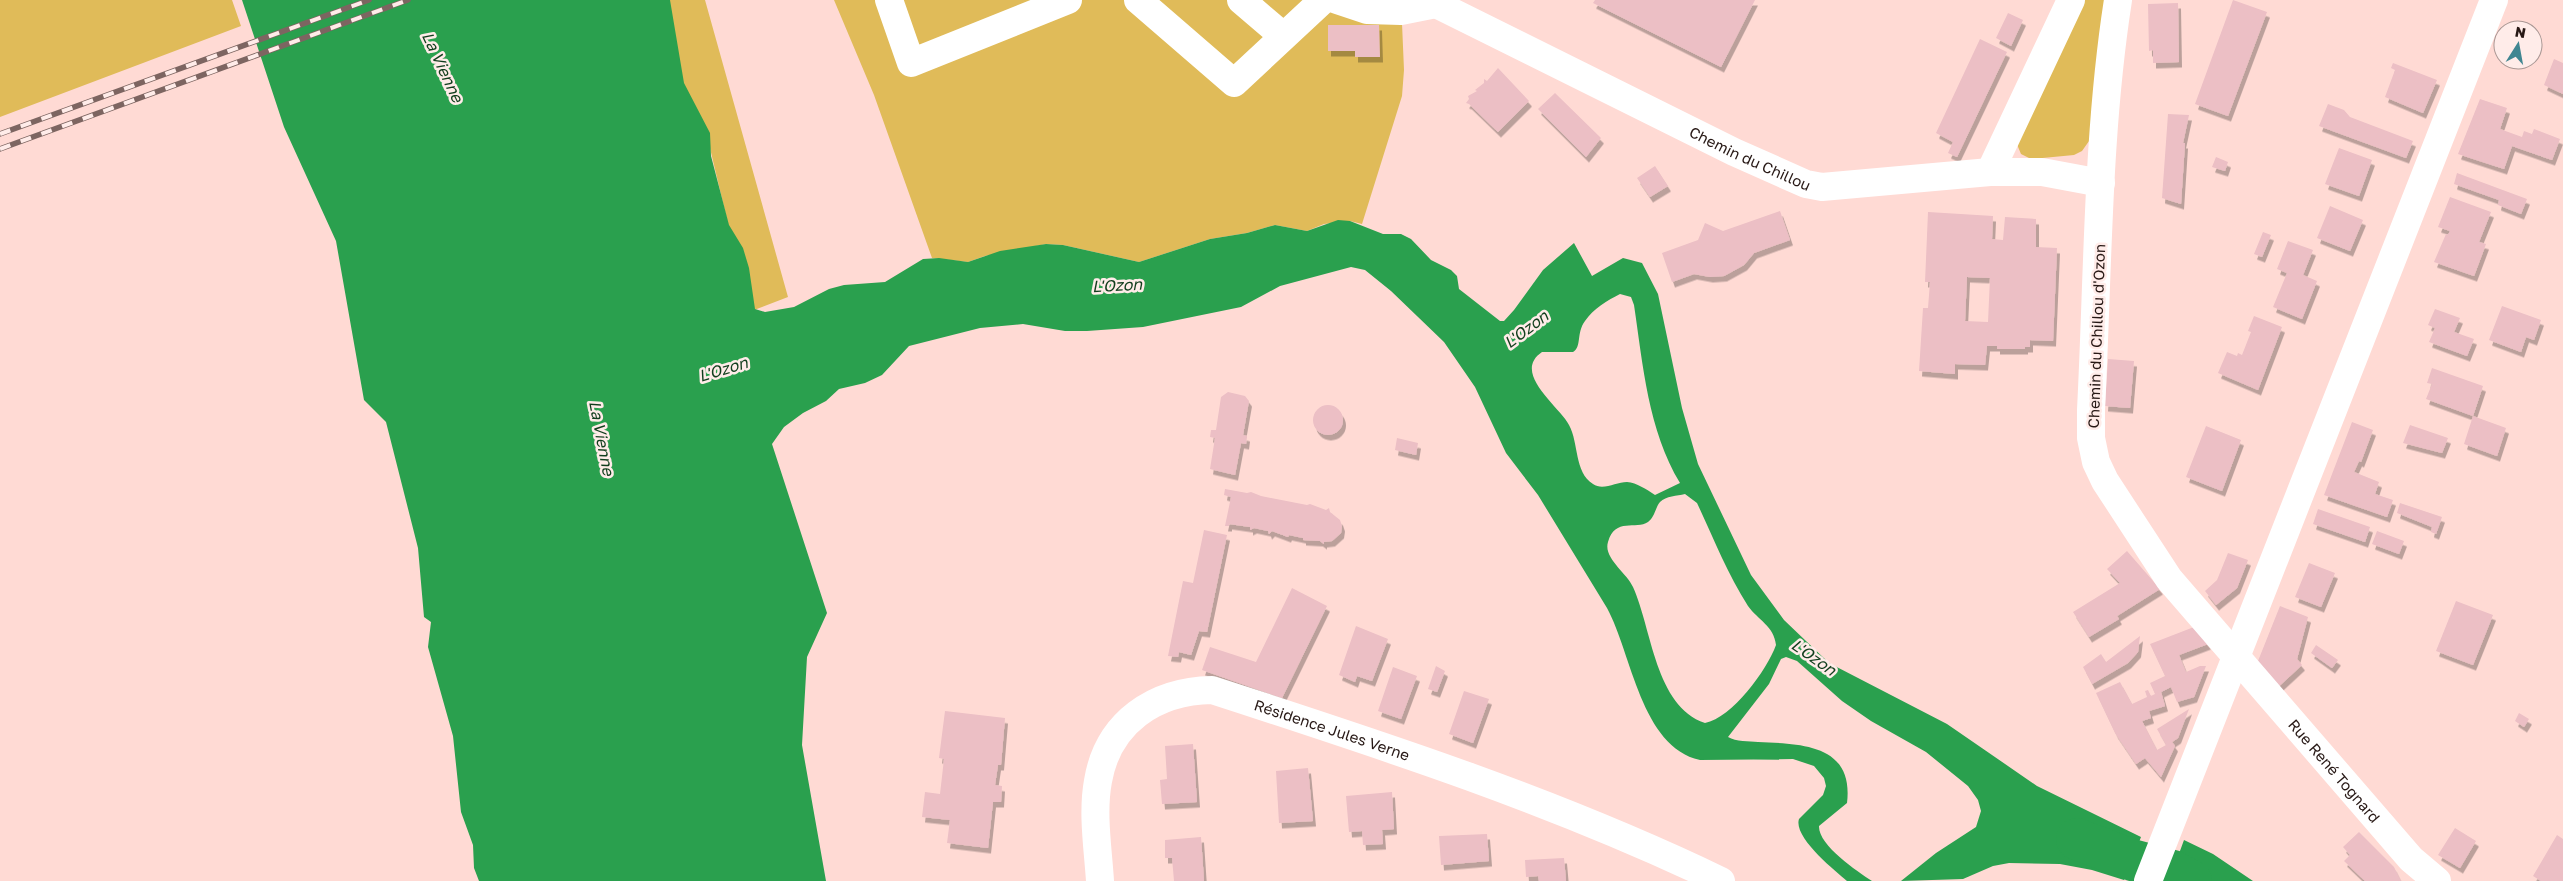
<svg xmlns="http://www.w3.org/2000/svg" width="2563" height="881" font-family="'Golos Text',sans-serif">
<defs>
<filter id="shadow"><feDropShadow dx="3" dy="5.5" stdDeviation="0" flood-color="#0004"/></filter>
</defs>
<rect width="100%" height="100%" fill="#ffdad4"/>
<!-- green -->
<path fill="#e0bb59" d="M 0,0 L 232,0 L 241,26 L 0,117 Z
M 662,0 L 705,0 L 788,297 L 749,312 L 704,123 L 681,91 Z
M 834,0 L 1401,0 L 1404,70 L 1402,96 L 1362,224 L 1350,221 L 1324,224 L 1307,231 L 1275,225 L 1247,233 L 1210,239 L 1139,262 L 1063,245 L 1046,244 L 985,256 L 968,262 L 932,258 L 874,95 Z
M 2082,0 L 2106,0 L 2094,134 L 2082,151 L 2074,155 L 2031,159 L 2021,154 L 2016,142 Z"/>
<!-- water -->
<path fill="#2aa04e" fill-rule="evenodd" d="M 242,0 L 670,0 L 684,83 L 710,133 L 711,156 L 729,225 L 743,248 L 749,268 L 755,309 L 765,312 L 794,307 L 829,289 L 844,285 L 885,282 L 923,259 L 939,258 L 968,262 L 1000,251 L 1046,244 L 1063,245 L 1139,262 L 1210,239 L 1247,233 L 1275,225 L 1307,231 L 1338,220 L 1350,221 L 1383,234 L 1401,234 L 1411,239 L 1431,260 L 1451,270 L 1457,276 L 1459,289 L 1500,321 L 1504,321 L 1514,310 L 1543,270 L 1574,243 L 1592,276 L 1623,258 L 1642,263 L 1658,294 L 1682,408 L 1698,464 L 1751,575 L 1784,620 L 1829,663 L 1947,724 L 2037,786 L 2141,837 L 2124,880 L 2092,870 L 2060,864 L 2009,863 L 1993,866 L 1963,879 L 1901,881 L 1936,853 L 1976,827 L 1981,811 L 1978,800 L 1968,786 L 1926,752 L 1871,721 L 1842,701 L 1797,661 L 1786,657 L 1781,659 L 1769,684 L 1728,737 C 1736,742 1749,741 1758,742 C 1801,744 1854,744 1847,803 L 1819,826 C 1818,845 1857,871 1872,881 L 1847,881 C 1834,870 1793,837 1799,819 L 1823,795 L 1826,786 L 1824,778 L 1814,766 L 1793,759 L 1700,760 C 1641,747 1632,654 1607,608 L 1538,495 L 1506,453 L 1475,387 L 1444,342 L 1391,291 L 1365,270 L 1351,267 L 1280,286 L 1241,307 L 1143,327 L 1087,331 L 1065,331 L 1023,324 L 980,328 L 909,346 L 882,375 L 865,383 L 839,389 L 826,401 L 803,413 L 784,427 L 772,444 L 827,613 L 807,657 L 802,745 L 826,881 L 479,881 L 474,868 L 473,845 L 461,812 L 453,736 L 428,647 L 431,622 L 424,617 L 418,548 L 386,422 L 364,400 L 336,241 L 284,127 ZM 1620,294 L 1631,297 L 1634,305 C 1643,365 1648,430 1680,483 L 1655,495 C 1646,489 1637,483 1627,482 C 1616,482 1603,491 1593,484 C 1574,472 1579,443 1569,425 C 1560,407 1511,373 1542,352 L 1573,352 C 1582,347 1576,333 1585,321 C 1593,309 1608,300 1620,294 ZM 1685,494 L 1697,503 C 1713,537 1727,573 1748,606 C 1758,620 1774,626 1776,645 C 1767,670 1732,718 1705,723 C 1655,706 1652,629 1633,587 C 1627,573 1603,558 1608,542 C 1615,517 1636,530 1648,522 C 1655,517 1655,508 1660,502 C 1666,496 1677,496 1685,494 Z
M 2184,840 L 2213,854 L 2253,881 L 2169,881 Z"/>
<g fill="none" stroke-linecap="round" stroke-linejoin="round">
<!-- river -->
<path stroke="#2aa04e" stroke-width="42" d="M 2077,839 L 2132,860 L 2173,871 L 2191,881"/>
</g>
<!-- building -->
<path fill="#ecbfc5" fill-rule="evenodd" filter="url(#shadow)" d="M 1595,0 L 1755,0 L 1721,67 L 1593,3 Z
M 2233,0 L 2267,12 L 2228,116 L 2195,104 Z
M 2178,3 L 2179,62 L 2153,63 L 2153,50 L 2149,51 L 2148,4 Z
M 2008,13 L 2023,20 L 2011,46 L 1996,38 Z
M 1328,25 L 1379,25 L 1380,57 L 1355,57 L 1355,51 L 1328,51 Z
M 1980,39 L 2007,52 L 1957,157 L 1948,153 L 1953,142 L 1936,133 Z
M 2554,59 L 2563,63 L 2563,94 L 2544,85 Z
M 2393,63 L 2437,80 L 2423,113 L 2385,97 L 2395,70 L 2391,68 Z
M 1498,68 L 1529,101 L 1498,132 L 1469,104 L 1466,103 L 1469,99 L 1468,96 L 1477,91 L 1475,90 L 1484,83 L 1484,79 L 1487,81 Z
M 1555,93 L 1601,138 L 1586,157 L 1538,109 Z
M 2480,99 L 2507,108 L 2500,129 L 2522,137 L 2524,131 L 2532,134 L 2534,129 L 2560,139 L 2552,160 L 2512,146 L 2504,169 L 2458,154 Z
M 2328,104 L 2344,110 L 2350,117 L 2413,141 L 2406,158 L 2319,126 Z
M 2168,114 L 2189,115 L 2183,143 L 2185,143 L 2181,204 L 2162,198 Z
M 2339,148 L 2372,160 L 2359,196 L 2325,184 Z
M 2216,157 L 2228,162 L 2225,171 L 2212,167 Z
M 1655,166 L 1668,186 L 1650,197 L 1637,178 Z
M 2457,173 L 2527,199 L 2521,214 L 2498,205 L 2499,200 L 2454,184 Z
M 2450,197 L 2491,212 L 2479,242 L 2486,244 L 2474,276 L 2434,262 L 2446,234 L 2448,235 L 2450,231 L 2438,227 Z
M 2330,206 L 2363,220 L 2350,251 L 2317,238 Z
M 1780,211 L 1790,240 L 1754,253 L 1744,265 L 1724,276 L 1710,277 L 1694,274 L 1672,282 L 1662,253 L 1698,240 L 1705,223 L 1723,231 Z
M 1928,212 L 1993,216 L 1992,239 L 2003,240 L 2005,217 L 2036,219 L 2036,247 L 2057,248 L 2053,341 L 2030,340 L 2030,347 L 2025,347 L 2025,349 L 1997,349 L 1997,346 L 1987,346 L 1985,365 L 1955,364 L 1955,374 L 1919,371 L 1923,308 L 1928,308 L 1930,282 L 1925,282 ZM 1967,277 L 1990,278 L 1988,322 L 1965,321 Z
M 2263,232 L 2271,235 L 2262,257 L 2254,254 Z
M 2288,241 L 2313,250 L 2303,275 L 2317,281 L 2302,319 L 2273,307 L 2287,273 L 2277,269 Z
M 2502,306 L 2541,320 L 2534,340 L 2526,337 L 2521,352 L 2489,340 Z
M 2435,309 L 2460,318 L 2454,332 L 2474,339 L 2467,356 L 2429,342 L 2435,328 L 2428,325 Z
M 2254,316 L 2282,327 L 2258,390 L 2218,373 L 2227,352 L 2237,356 L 2238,353 L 2242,355 L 2251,332 L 2248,331 Z
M 2108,359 L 2134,361 L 2130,408 L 2105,406 Z
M 2432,368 L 2483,386 L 2473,416 L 2426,399 L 2432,384 L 2427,383 Z
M 1228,392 L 1245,396 L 1249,401 L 1243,435 L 1247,436 L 1246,444 L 1241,443 L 1235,475 L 1210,469 L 1215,438 L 1210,437 L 1211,430 L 1216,430 L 1221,397 Z
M1313 420a15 15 0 1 1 30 0a15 15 0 1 1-30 0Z
M 2473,416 L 2506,428 L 2497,456 L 2464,444 Z
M 2352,422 L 2373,430 L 2361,462 L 2359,461 L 2354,472 L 2379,482 L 2375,494 L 2393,500 L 2387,517 L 2324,495 Z
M 2410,425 L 2448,438 L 2442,453 L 2403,443 Z
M 2206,426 L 2241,440 L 2222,491 L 2186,477 Z
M 1397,438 L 1418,443 L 1416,455 L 1395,450 Z
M 1225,489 L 1247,493 L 1251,492 L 1261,496 L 1307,505 L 1310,504 L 1326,510 L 1329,508 L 1330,512 L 1340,520 L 1342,526 L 1341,533 L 1332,541 L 1324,542 L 1324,544 L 1320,541 L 1303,540 L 1303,538 L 1289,535 L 1288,537 L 1272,531 L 1269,534 L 1268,531 L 1254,528 L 1250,530 L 1250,527 L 1229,524 L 1229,526 L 1225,526 L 1231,497 L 1224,495 Z
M 2400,503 L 2442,517 L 2436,534 L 2431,532 L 2432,527 L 2397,513 Z
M 2318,509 L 2370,527 L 2365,542 L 2313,524 Z
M 1204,530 L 1227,535 L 1207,632 L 1199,631 L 1191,655 L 1179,652 L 1178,657 L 1168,656 L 1183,581 L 1193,583 Z
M 2377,531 L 2404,541 L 2399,554 L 2372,544 Z
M 2127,551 L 2160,589 L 2117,616 L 2119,619 L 2089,637 L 2073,612 L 2120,583 L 2107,569 Z
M 2228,553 L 2248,560 L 2237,588 L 2216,605 L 2205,591 L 2217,580 Z
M 2309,563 L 2335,573 L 2321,607 L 2295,597 Z
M 1292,588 L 1327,606 L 1282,698 L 1202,670 L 1210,647 L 1256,662 Z
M 2456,601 L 2493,615 L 2473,665 L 2436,651 Z
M 2280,606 L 2308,617 L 2297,659 L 2302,665 L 2276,689 L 2256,666 Z
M 1356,626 L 1388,639 L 1372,681 L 1357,676 L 1355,682 L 1339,675 Z
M 2194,627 L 2208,644 L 2179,655 L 2186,672 L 2200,666 L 2206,666 L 2194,697 L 2177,702 L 2171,687 L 2161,692 L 2165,706 L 2149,711 L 2151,718 L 2142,721 L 2157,750 L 2166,745 L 2157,729 L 2189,709 L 2178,738 L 2172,742 L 2175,746 L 2161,777 L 2145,758 L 2136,764 L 2115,733 L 2096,693 L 2120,682 L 2132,704 L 2147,697 L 2145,691 L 2148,690 L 2151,696 L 2155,694 L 2150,683 L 2165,676 L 2150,644 Z
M 2140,636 L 2138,652 L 2128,663 L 2092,684 L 2083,667 L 2101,654 L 2106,662 Z
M 2316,645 L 2338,660 L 2332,668 L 2311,653 Z
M 1436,666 L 1445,671 L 1437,692 L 1428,689 Z
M 1393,667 L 1417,676 L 1401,719 L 1378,711 Z
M 1464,691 L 1489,699 L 1473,743 L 1449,734 Z
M 945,711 L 1005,718 L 1001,765 L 998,765 L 995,785 L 1002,786 L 1001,802 L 993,802 L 988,848 L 947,843 L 950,820 L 922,817 L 925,792 L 940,794 L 944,759 L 939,758 Z
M 2519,713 L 2529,719 L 2524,727 L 2515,721 Z
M 1193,744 L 1197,802 L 1162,804 L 1160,780 L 1167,779 L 1165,746 Z
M 1308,768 L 1313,821 L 1279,823 L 1276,771 Z
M 1392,792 L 1394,829 L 1382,830 L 1383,844 L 1363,845 L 1362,831 L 1349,832 L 1346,796 Z
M 2455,828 L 2476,841 L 2460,868 L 2438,855 Z
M 2359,832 L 2394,867 L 2401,881 L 2365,881 L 2344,861 L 2350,855 L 2343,847 Z
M 1487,834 L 1489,861 L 1441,865 L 1439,836 Z
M 2557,835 L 2563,839 L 2563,881 L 2541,881 L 2533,876 Z
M 1201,837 L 1204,881 L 1174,881 L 1172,858 L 1165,858 L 1165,840 Z
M 1564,858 L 1566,881 L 1539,881 L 1538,876 L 1526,877 L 1525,860 Z"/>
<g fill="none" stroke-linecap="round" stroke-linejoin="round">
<!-- minor -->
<g stroke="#fff" stroke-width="28">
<path d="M 889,0 L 911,63 L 1068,0"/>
<path d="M 1138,0 L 1234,83 L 1323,0"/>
<path d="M 1241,0 L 1283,36"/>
<path d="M 1337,0 L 1367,10 L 1401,11 L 1436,4"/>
<path id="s1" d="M 1428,0 L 1734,152 L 1806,184 L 1822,187 L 1990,172 L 2042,172 L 2101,183"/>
<path id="s2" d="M 2118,0 C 2097,134 2098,275 2091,410 L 2091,438 L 2096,462 L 2105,481 L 2169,579 L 2411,859 L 2437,881"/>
<path d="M 1990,172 L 2071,0"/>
<path id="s3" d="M 1100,881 C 1098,849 1092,813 1098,781 C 1108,722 1155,691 1212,690 C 1385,746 1557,802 1721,881"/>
</g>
<!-- major -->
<path stroke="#fff" stroke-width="28" d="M 2148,881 L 2494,0"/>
<!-- rail casing -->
<g stroke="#7d6561" stroke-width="5.5">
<path id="rail" d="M 0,134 L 369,0
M 0,149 L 408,0"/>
</g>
<!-- rail -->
<use href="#rail" stroke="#ffece9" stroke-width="4" stroke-dasharray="11" stroke-linecap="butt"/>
</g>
<g text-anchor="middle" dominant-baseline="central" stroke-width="5" stroke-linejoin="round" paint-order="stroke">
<!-- street labels -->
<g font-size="15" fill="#271815" stroke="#ffece9">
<text stroke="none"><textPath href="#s1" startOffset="359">Chemin du Chillou</textPath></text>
<text transform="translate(2096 336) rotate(-88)">Chemin du Chillou d'Ozon</text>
<text stroke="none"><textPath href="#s3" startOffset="386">Résidence Jules Verne</textPath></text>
<text stroke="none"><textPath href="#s2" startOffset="855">Rue René Tognard</textPath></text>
</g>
<!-- water labels -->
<g font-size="16" font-style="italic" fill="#113e1d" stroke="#ffece9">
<text transform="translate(443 67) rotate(65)">La Vienne</text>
<text transform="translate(1117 285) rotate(-3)">L'Ozon</text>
<text transform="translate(1526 329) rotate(-37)">L'Ozon</text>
<text transform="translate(723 369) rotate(-17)">L'Ozon</text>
<text transform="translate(602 438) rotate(79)">La Vienne</text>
<text transform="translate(1814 657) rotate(35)">L'Ozon</text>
</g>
</g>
<!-- north arrow -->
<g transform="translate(2518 45) rotate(11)"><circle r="24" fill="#ffece9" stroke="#a99794"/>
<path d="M0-4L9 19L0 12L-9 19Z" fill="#408691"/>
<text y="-8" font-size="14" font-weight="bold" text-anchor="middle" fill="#271815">N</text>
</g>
</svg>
